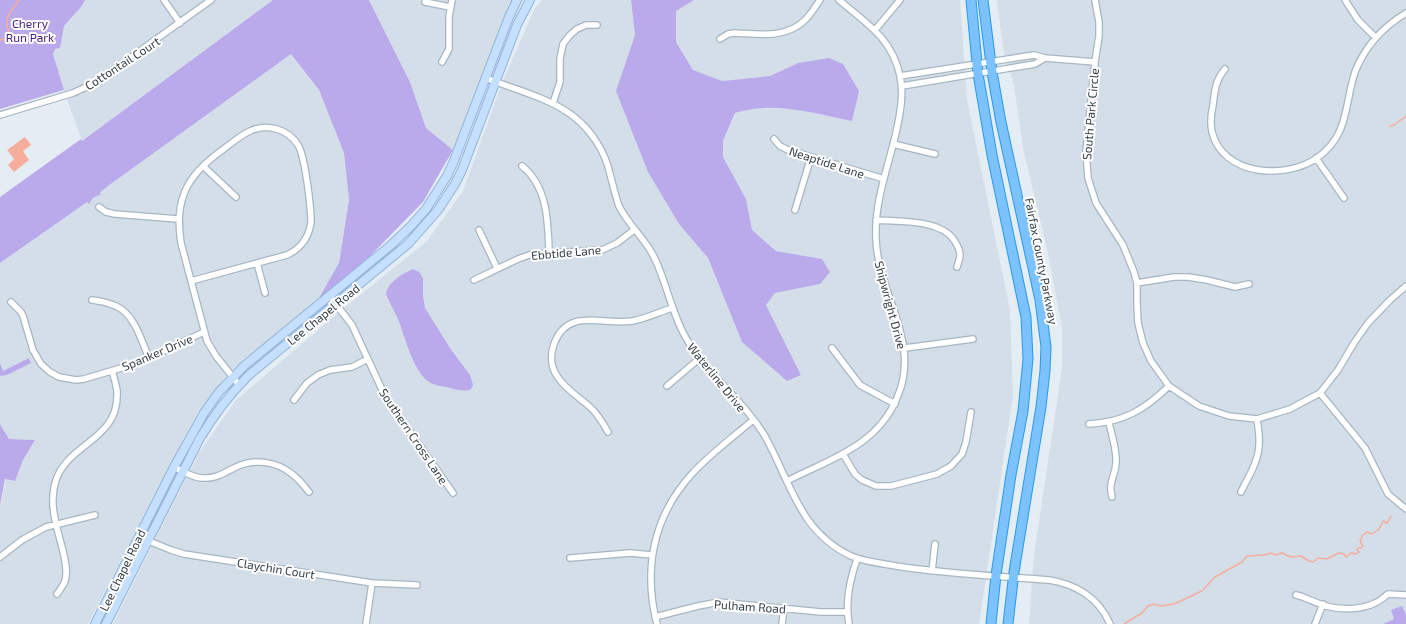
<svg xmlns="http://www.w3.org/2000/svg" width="1406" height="624" font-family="'Exo 2',sans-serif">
<rect width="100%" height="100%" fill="#e5edf4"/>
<!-- residential -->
<path fill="#d3dee9" d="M 85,0 L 273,0 L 82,141 L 64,91 L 53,54 L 55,48 L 60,47 L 64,26 L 81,7 Z
M 369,0 L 512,0 L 453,150 L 426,128 L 410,82 Z
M 542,0 L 631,0 L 635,35 L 616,91 L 679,224 L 708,258 L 742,342 L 801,375 L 766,305 L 775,293 L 820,284 L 822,259 L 776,251 L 752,230 L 746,199 L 723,157 L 723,141 L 736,113 L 750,108 L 794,109 L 852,121 L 798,63 L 770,76 L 722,81 L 693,70 L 676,42 L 676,11 L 694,0 L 960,0 L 967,100 L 1010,310 L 1013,395 L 979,624 L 113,624 L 198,454 L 236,400 L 344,308 L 427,241 L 463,191 L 502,83 L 534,10 Z
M 997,0 L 1406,0 L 1406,615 L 1391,610 L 1394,619 L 1383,624 L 1029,624 L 1034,555 L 1062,368 L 1062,328 L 1047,249 L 1023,148 L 1014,85 L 1003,48 Z
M 291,54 L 319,90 L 344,153 L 349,200 L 339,263 L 315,305 L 230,371 L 196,415 L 88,624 L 0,624 L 0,505 L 6,479 L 15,481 L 23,460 L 35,440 L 9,439 L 0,424 L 0,376 L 2,371 L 0,363 L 0,263 Z"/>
<!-- green -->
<path fill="#baaaec" d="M 0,0 L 85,0 L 81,7 L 64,26 L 60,48 L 55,49 L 53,54 L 64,90 L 0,109 Z
M 273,0 L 369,0 L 410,82 L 426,128 L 453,150 L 423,202 L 370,256 L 315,305 L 339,263 L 349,200 L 344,153 L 319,90 L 291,54 L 112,183 L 100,192 L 101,194 L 93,198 L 89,204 L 87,202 L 0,263 L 0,197 L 81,139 L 82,141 Z
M 631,0 L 694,0 L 676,11 L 676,42 L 693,70 L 722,81 L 770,76 L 798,63 L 829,58 L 843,64 L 859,91 L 852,121 C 814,113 774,101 735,113 L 723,141 L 723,157 L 746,199 L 752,230 L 776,251 L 822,259 L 830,272 L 820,284 L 775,293 L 766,305 L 801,375 L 787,381 L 742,342 L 708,258 L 679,224 L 648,172 L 616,91 L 635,35 Z
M 413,269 L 419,272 L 423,278 L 423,296 L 425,308 L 450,348 L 470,375 L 473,385 L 471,389 C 464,392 458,390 450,388 C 443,386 436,386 429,382 C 413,371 405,337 398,319 C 394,310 389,302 386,294 C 388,282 402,274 413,269 Z
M 29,358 L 31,363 L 7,375 L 0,376 L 0,363 L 3,371 Z
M 0,424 L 9,439 L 35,440 L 23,460 L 15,481 L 5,479 L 0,505 Z
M 1402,606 L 1406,615 L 1406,624 L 1383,624 L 1394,619 L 1391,610 Z"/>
<!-- water -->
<path fill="#f6ae9c" d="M 25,137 L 31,145 L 23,151 L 29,160 L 14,172 L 8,165 L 14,159 L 7,150 Z"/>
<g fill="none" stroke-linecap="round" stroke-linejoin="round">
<!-- stream -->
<path stroke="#f6ae9c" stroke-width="1.5" d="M 0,40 L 8,39 L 10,35 C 3,18 9,14 19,0
M 1390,126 L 1394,125 L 1406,116
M 1124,624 L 1142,613 L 1148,606 L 1154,604 L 1161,606 L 1174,604 L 1202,591 L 1215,577 L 1242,562 L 1247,556 L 1264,555 L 1272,553 L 1275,555 L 1282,553 L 1291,557 L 1301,556 L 1309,561 L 1313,562 L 1318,558 L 1327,559 L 1339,553 L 1344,554 L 1346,557 L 1349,555 L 1351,553 L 1356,554 L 1359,552 L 1357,550 L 1358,548 L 1361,548 L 1363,546 L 1360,541 L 1363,535 L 1367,532 L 1372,534 L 1379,529 L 1383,521 L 1387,523 L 1391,516"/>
<!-- minor casing -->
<g stroke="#a7b6c0" stroke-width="8">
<path id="minor" d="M 164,0 L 180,23
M 1095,0 L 1099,22 L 1099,36 L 1095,62 L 1086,152 L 1088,178 L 1096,203 L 1123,245 L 1134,272 L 1137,283 L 1137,303 L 1138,323 L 1143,343 L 1151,361 L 1169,386 L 1199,406 L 1229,416 L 1257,419 L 1290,409 L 1320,393 L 1338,370 L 1354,343 L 1368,323 L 1390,300 L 1406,286
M 1345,0 L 1358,20 L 1375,37
M 425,2 L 450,7
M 875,30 L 900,0
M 720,39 L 728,34 L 734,33 C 759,34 786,39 805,20 C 811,14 815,7 820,0
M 442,62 L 449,49 L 449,17 L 452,0
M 1225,69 C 1215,81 1215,90 1213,105 C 1211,114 1210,123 1212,132 C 1223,176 1285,180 1317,158 C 1350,134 1344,105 1355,72 C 1365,46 1383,27 1406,13
M 900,76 L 1034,55 L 1045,58 L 1095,62
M 486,78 C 513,89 550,98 573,116 C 591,130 605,151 610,174 C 613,185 615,195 619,206 C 628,225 645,238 654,257 C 667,283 671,312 686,338 C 707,375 745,401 766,438 C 791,484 800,532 851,556 C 865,562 881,563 896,566 C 946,574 998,576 1049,580 C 1076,584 1099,598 1110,624
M 902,86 L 1035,64 L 1045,58
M 553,103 L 560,82 L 560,59 L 563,44 L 570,35 L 577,29 L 586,25 L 597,25
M 0,115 L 73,93 L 95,83 L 211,0
M 774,139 L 780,146 L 788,150 L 884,179
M 893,144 L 935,154
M 1316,158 L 1344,198
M 203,166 L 236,197
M 522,166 C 548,187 548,222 549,253
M 99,207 L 106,212 L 115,214 L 178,219
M 795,210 L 811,157
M 876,220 C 900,222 940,219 954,240 C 957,245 960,249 960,255 C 960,259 958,263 957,267
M 479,230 L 497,268
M 257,263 L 265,293
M 474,280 L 518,259 L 532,254 L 602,250 L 617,243 L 634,230
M 191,281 L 287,255 C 302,248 309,237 311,222 C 311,207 305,156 298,145 C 288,129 267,123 250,131 C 241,135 233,142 225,148 C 210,159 196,170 187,187 C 178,205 178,223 181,243 L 207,341 L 216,356 L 239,385
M 1137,283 L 1174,277 L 1188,277 L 1207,280 L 1235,287 L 1249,284
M 329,295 L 352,325 L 385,396 L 453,493
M 92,300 C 100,301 109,303 116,306 C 135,315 141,340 149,358
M 11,302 L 21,312 L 23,316 L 33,350 L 41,364 L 50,372 L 59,377 L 76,380 L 84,379 L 138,363 L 204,332
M 832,348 L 860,385 L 895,404
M 905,348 L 973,339
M 667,386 L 700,358
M 1320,393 L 1365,448 L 1388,494 L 1406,509
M 294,400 L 307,383 L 318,375 L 330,370 L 352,367 L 368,359
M 1109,423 C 1112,436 1117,450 1116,463 C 1115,478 1108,481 1112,497
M 1089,424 C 1124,422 1144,410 1169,386
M 608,432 C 603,423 598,414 590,407 C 579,397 565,389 557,376 C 551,367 550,355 554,344 C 568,306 604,326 632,321 C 645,319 659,312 672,308
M 843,454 L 855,474 L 862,480 L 876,486 L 891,486 L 937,474 L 951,466 L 962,454 L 966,442 L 971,412
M 174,467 C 183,471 192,478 203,478 C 215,479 224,473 234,468 C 253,458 276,461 292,474 C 299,479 304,486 309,492
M 787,481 C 830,459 877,446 897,398 C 922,342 878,295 876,239 C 874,203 888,167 896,133 C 900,114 904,95 900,76 C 892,38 867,24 839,0
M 1241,492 C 1246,481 1253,471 1256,460 C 1261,447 1259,432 1257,419
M 139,537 L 171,550 L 184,554 L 372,583 L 417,585
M 0,557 L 22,540 L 46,527 L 95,515
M 570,558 L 630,553 L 652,555
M 932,571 L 935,544
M 57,594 C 60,590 63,586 65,581 C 68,571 65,561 63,551 C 57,527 48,504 56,480 C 69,442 120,440 117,391 C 116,384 114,377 112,371
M 1296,595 C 1306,597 1315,603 1326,606 C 1341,610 1361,610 1375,603 C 1380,601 1384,597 1388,594 L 1406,595
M 655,617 L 698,606 L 719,602 L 821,612 L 847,612
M 366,624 L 372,583
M 657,624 C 643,570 653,517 691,475 C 709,455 732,438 753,420
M 782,624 L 784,608
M 849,624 C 845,601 850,580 857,559
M 1315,624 L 1323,604"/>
</g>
<!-- secondary casing -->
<g stroke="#91b3d7" stroke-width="10">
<path id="secondary" d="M 95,624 L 174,467 L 204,413 L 219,392 L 244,366 L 391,245 L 410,227 L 426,209 L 447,176 L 453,163 L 509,17 L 517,0
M 106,624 L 199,440 C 214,414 228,396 249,375 L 408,244 L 438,210 L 455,184 L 462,170 L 517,25 L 530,0"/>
</g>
<!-- trunk casing -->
<g stroke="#299aea" stroke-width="11">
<path id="trunk" d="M 971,0 L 978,74 L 992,155 L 1026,317 L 1028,359 L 1023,411 L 1011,475 L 996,575 L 991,624
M 983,0 L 992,72 L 1001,122 L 1040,300 L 1046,347 L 1045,371 L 1041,407 L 1014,572 L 1008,624"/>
</g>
<!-- minor -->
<use href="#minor" stroke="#fff" stroke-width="5.5"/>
<!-- secondary -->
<use href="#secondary" stroke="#c4dfff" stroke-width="8"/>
<!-- trunk -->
<use href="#trunk" stroke="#7cc2ff" stroke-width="9"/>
</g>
<g text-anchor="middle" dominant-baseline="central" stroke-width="4" stroke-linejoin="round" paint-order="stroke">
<!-- park labels -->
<g font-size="12" fill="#48227e" stroke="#fff">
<text x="30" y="23">Cherry<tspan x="30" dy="14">Run Park</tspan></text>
</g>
<!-- street labels -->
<g font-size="12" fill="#344047" stroke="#fff">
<text transform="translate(122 63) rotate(-33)">Cottontail Court</text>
<text transform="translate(1090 114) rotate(-85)">South Park Circle</text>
<text transform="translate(827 162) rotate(18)">Neaptide Lane</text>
<text transform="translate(566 252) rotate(-5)">Ebbtide Lane</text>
<text transform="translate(1042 261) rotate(79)">Fairfax County Parkway</text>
<text transform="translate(891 305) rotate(75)">Shipwright Drive</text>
<text transform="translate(323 314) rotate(-39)">Lee Chapel Road</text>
<text transform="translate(157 352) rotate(-23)">Spanker Drive</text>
<text transform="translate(717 377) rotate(51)">Waterline Drive</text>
<text transform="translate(414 436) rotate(56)">Southern Cross Lane</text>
<text transform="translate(276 568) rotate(9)">Claychin Court</text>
<text transform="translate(122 570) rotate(-64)">Lee Chapel Road</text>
<text transform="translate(750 606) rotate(4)">Pulham Road</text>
</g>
</g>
</svg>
